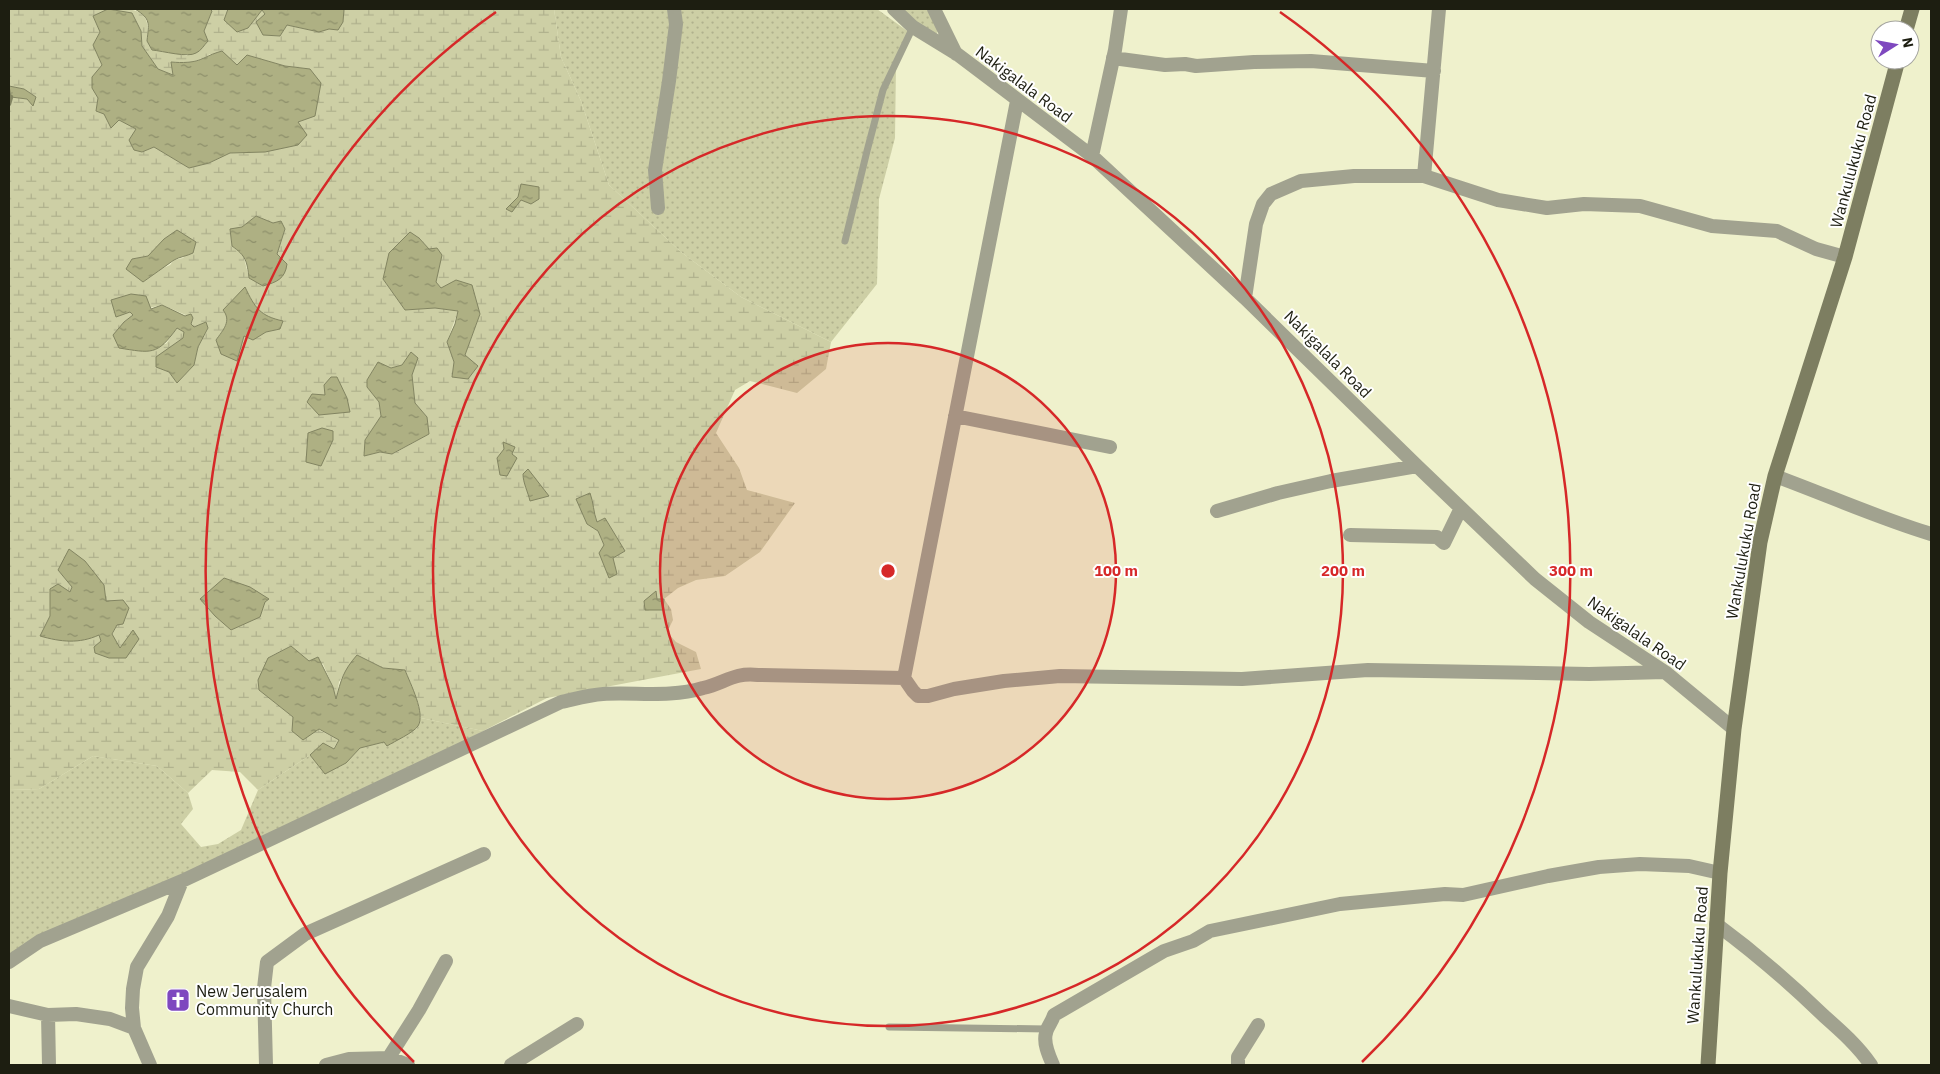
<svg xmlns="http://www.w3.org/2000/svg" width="1940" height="1074" font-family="'IBM Plex Sans',sans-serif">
<defs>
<pattern id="grass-dots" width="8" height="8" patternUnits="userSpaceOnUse" patternTransform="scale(1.25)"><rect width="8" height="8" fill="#cdcfa5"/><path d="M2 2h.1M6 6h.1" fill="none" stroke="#b0b18d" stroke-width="1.8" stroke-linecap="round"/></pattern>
<pattern id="wetland-marsh" width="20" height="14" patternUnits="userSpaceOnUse" patternTransform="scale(1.25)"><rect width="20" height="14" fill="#cdcfa5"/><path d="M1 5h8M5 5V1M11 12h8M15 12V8" fill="none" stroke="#b0b18d"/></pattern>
<pattern id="water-ripples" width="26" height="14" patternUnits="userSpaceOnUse" patternTransform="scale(1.25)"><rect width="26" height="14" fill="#aeb083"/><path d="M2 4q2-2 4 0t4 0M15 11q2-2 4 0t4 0" fill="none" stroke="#8d8f6a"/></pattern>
</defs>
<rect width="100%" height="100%" fill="#eff1cc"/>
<!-- grass -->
<path fill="url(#grass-dots)" d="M 554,9 L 877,9 L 910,33 L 896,65 L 895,138 L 879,199 L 877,284 L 831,342 L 741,297 L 681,252 L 609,185 L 581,101 L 561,57 Z
M 897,9 L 928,9 L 938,30 L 936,35 Z
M 421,718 L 483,731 L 339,805 L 9,956 L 9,790 L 39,789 L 93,756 L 157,766 L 188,793 L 193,809 L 181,824 L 201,847 L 218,844 L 241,830 L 258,790 L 310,755 L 325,773 L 346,763 L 360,748 L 384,742 L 387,745 L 417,728 Z"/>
<!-- wetland -->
<path fill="url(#wetland-marsh)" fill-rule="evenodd" d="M 9,9 L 108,9 L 93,16 L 100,32 L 93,45 L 102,65 L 92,88 C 103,106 118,119 136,129 L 142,152 L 154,147 L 189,168 L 209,163 L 230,153 L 265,152 L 298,122 L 305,119 L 310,69 L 285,66 L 247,55 L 237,65 L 210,54 C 199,62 185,63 172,62 L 173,75 L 158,69 L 142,46 L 141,31 L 132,14 L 112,9 C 139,9 151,10 147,41 L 152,50 L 172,52 L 187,56 L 204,31 L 212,11 L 210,9 L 228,9 L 225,20 L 248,28 L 262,10 L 265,14 L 263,35 L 280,36 L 287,25 L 319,32 L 343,22 L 344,9 L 554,9 L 561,57 L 581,101 L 609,185 L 681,252 L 741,297 L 831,342 L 826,369 L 797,393 L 750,381 L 735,390 L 716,433 L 739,468 L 747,490 L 795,503 L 760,552 L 725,576 L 696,580 L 678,588 L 664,599 L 671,609 L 673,620 L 667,632 L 676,642 L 696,652 L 701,669 L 547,698 L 483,731 L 421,718 L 419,708 L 405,670 L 383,668 L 357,655 L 339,682 L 336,701 L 333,687 L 323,664 L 309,661 L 290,646 L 268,658 L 259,690 L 293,717 L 339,740 L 333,749 L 323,744 L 310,755 L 258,790 L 240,772 L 212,770 L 188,793 L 157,766 L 93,756 L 39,789 L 9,790 L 9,89 L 11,97 L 27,99 L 33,105 L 36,97 L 24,89 L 9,86 ZM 256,216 L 285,229 L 277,254 L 287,264 L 249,278 L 243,254 L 232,246 L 230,230 L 242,227 ZM 177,231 L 196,242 L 183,258 L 174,260 L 170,265 L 161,269 L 143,282 L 132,259 L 148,256 ZM 419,238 L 429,249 L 436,282 L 441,288 L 480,314 L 465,355 L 452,377 L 454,362 L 447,342 L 458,311 L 435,308 L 405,310 L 383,279 L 386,269 ZM 245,288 C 257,310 258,314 283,322 L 280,329 L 266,332 L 253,340 L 244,336 L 237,361 L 216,340 C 223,330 231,321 224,310 ZM 162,305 L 193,318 L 191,325 L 194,327 L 206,322 L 208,329 L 198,347 L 194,365 L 177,383 L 169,372 L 156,367 L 184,338 L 184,332 L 177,328 L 166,344 L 124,322 L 133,315 L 130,312 ZM 378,362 L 391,368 L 403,365 L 412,375 L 415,403 L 427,417 L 429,434 L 393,454 L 380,452 L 364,456 L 365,440 L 381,416 L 379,402 L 367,387 L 367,380 ZM 594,504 L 592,510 L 597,522 L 605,518 L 625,551 L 612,558 L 604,545 L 598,531 L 587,524 ZM 70,550 L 106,601 L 123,600 L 117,625 L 112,635 L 120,649 L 102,641 L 99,635 L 41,636 L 50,616 L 50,589 L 70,592 L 72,587 L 58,570 Z"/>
<!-- water -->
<path fill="url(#water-ripples)" stroke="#828461" d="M 108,9 L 132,13 L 141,31 L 142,46 L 158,69 L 173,75 L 171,62 C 182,63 194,63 204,58 C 210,55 215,53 222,51 L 237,65 L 247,55 L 285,66 L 310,69 L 321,83 L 315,116 L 298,122 L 307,135 L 298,145 L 265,152 L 230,153 L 209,163 L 189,168 L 154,147 L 142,152 L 134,150 L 129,140 L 136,129 L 119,120 L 111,128 L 104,114 L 96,111 L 98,98 L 92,88 L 92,77 L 102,65 L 93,45 L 100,32 L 93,16 Z
M 135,9 L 210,9 L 212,11 L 204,31 L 208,41 C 204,45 201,51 196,53 C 188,58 163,51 152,50 L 147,41 C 149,23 151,19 135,9 Z
M 228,9 L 344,9 L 343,22 L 338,30 L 329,29 L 319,32 L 287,25 L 280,36 L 263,35 L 256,22 L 265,14 L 262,10 L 248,28 L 237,32 L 224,20 Z
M 9,86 L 24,89 L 36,97 L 33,106 L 27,99 L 11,97 Z
M 521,184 L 539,187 L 539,199 L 531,204 L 521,200 L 512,212 L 506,209 L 518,197 Z
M 256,216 L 273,223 L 281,221 L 285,229 L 277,254 L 287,264 C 285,279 277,282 263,286 L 249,278 C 247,261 246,256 232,246 L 230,229 L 242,227 Z
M 177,230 L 196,242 L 193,253 C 187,256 179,257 174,260 C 164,267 153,275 143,282 L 126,269 L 132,259 L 148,256 L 164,239 Z
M 410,232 L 419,238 L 429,249 L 437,248 L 442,255 L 436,282 L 441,288 L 456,280 L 472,285 L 480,314 L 465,355 L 478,366 L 468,379 L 452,377 L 454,362 L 447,342 L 455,324 L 458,311 L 435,308 L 405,310 L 383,279 L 389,253 Z
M 245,287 C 255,308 260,316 283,321 L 280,329 L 266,332 L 253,340 L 244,336 L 237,361 L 221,354 L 216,340 C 223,330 232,321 223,310 Z
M 131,294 L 146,296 L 151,309 L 162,305 L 185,316 L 191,314 L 193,318 L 191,324 L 194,327 L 206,322 L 208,328 L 198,347 L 194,365 L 177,383 L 169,372 L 156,367 L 156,357 L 183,338 L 184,332 L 177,328 C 157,356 151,353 119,348 L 113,335 L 124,322 L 133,315 L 130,312 L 116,317 L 111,300 Z
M 411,352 L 418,358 L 412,375 L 415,403 L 427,417 L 429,434 L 392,454 L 380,452 L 364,456 L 365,440 L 381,416 L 379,402 L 367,387 L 367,380 L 378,362 L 391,368 L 402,365 Z
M 331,377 L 337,377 L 347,398 L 350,412 L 319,415 L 307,402 L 312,394 L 325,395 L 324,385 Z
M 322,428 L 333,431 L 333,440 L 321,466 L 306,462 L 308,433 Z
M 503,442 L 515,447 L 512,454 L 517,458 L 507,476 L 500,475 L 497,458 L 504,449 Z
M 528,469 L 549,496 L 530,501 C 528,492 523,483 523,474 Z
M 590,493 C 594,504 593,511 597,522 L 605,518 L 625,551 L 613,558 L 617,574 L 609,578 L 599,553 L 604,545 L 598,531 L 587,524 L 576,499 Z
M 69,549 L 85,561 L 104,585 L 106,601 L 123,600 L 129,608 L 123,624 L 117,625 L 112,634 L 120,648 L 133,630 L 139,639 L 126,658 L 109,658 L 95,653 L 94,647 L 101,641 L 99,635 C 79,644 61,642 40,636 L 50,616 L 50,589 L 58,584 L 70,592 L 72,587 L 58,570 Z
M 224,578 L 250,587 L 269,599 L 265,602 L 260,617 L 231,630 L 215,616 L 200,599 Z
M 656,591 L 657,599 L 664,599 L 663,610 L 645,610 L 644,601 Z
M 291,646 L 309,661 L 318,657 L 333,687 L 336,699 C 341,680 343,671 357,655 L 383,668 L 405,670 C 410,683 426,714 418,726 C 413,733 395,741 387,746 L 384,742 L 360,748 L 346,763 L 325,774 L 310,755 L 323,743 L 334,749 L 339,740 L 319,729 L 303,740 L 292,731 L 293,717 L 259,690 L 258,680 L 268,658 Z"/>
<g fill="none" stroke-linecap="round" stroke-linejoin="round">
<!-- stream -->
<path stroke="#828461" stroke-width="4.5" d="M 9,104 L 11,97"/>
<!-- lane -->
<path stroke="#a1a28f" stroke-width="7" d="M 845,241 L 867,151 L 883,90 L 913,27
M 889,1027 L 1047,1029"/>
<!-- street -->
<path stroke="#a1a28f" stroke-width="14" d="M 894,9 L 913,27 L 957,54 L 1092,156 L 1245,298 L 1417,466 L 1535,579 L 1589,622 L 1665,672 L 1734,729
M 934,9 L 956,54
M 1113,58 L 1165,65 L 1185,64 L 1196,66 L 1254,62 L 1311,61 L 1434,71
M 1092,156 L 1115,50 L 1121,9
M 1424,176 L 1439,9
M 658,208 L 655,170 L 669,81 L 676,24 L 674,9
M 1245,298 L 1256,224 L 1263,204 L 1271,194 L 1301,181 L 1354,176 L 1424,176 L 1498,200 L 1547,208 L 1584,204 L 1640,206 L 1712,226 L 1777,231 L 1816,249 L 1845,257
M 955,416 L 1110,447
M 1775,476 C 1827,495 1878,518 1931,534
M 1217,511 L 1278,493 L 1331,481 L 1417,466
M 1350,535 L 1437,537 L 1444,543 L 1461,508
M 904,678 L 1017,101
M 1716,924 C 1754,952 1790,983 1824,1016 C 1841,1031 1858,1046 1871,1065
M 9,962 L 40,941 L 182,881 L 561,702 C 575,699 589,695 603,694 C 636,692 670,698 703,688 C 725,683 734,672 758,675 L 904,678 L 913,691 L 918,696 L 928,696 L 954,689 L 1004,681 L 1060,676 L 1242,679 L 1368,670 L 1589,674 L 1665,672
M 9,1006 L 48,1015 L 76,1014 L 110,1019 L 134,1028 L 150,1065
M 48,1015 L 49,1065
M 134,1028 L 132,1008 L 133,989 L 137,967 L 168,916 L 182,881
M 266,1065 L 264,988 L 267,962 L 305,934 L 484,854
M 326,1065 L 349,1059 L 390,1058 L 408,1065
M 384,1065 L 419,1010 L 446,961
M 511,1065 L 577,1024
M 1053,1065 C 1049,1056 1043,1043 1046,1033 C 1047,1027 1052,1022 1054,1015 L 1164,951 L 1193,941 L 1210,931 L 1340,904 L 1445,894 L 1463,895 L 1548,876 L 1599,867 L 1640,864 L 1689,866 L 1720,873
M 1238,1065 L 1238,1057 L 1258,1025"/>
<!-- secondary -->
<path stroke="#7d7e61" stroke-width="15" d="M 1906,30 L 1912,9
M 1708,1065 L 1720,873 L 1734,729 L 1760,542 L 1775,476 L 1845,257 L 1898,60"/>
</g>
<!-- distance rings -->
<circle cx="888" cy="571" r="228" fill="#d62828" fill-opacity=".12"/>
<g fill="none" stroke="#d62828" stroke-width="2.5">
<circle cx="888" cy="571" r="228"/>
<circle cx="888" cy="571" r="455"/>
<path d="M414 1062A683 683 0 0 1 496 12M1280 12A683 683 0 0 1 1362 1062"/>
</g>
<!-- icons -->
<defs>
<g id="church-square" transform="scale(1.25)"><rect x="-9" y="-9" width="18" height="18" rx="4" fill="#7e48bf" stroke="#fff"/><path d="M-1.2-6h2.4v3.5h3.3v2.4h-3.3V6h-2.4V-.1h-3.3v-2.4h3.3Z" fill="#fff"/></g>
</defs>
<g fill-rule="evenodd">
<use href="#church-square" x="178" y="1000"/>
</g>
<g text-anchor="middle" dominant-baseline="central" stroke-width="4" stroke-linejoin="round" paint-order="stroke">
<!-- street labels -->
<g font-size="16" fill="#1d1e11" stroke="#fff">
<text transform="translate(1024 84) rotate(37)">Nakigalala Road</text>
<text transform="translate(1853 161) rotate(-75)">Wankulukuku Road</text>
<text transform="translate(1328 354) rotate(45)">Nakigalala Road</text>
<text transform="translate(1743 551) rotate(-80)">Wankulukuku Road</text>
<text transform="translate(1637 633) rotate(35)">Nakigalala Road</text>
<text transform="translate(1697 955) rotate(-86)">Wankulukuku Road</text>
</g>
<!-- poi labels -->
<g font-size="16" fill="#1d1e11" stroke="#fff" text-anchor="start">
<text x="196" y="991">New Jerusalem<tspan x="196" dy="18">Community Church</tspan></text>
</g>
</g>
<circle cx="888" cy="571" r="8" fill="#d62828" stroke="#fff" stroke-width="2.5"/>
<g font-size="15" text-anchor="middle" font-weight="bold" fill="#d62828" stroke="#fff" stroke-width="4" stroke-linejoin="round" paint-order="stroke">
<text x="1116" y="576">100 m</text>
<text x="1343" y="576">200 m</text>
<text x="1571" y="576">300 m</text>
</g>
<!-- border -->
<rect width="1940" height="1074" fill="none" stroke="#1d1e11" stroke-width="20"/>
<!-- north arrow -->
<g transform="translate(1895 45) rotate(79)"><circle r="24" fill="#ffffff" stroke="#a5a5a0"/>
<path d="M0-4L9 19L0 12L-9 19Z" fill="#7e48bf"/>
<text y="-8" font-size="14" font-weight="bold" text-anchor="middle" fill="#1d1e11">N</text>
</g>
</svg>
